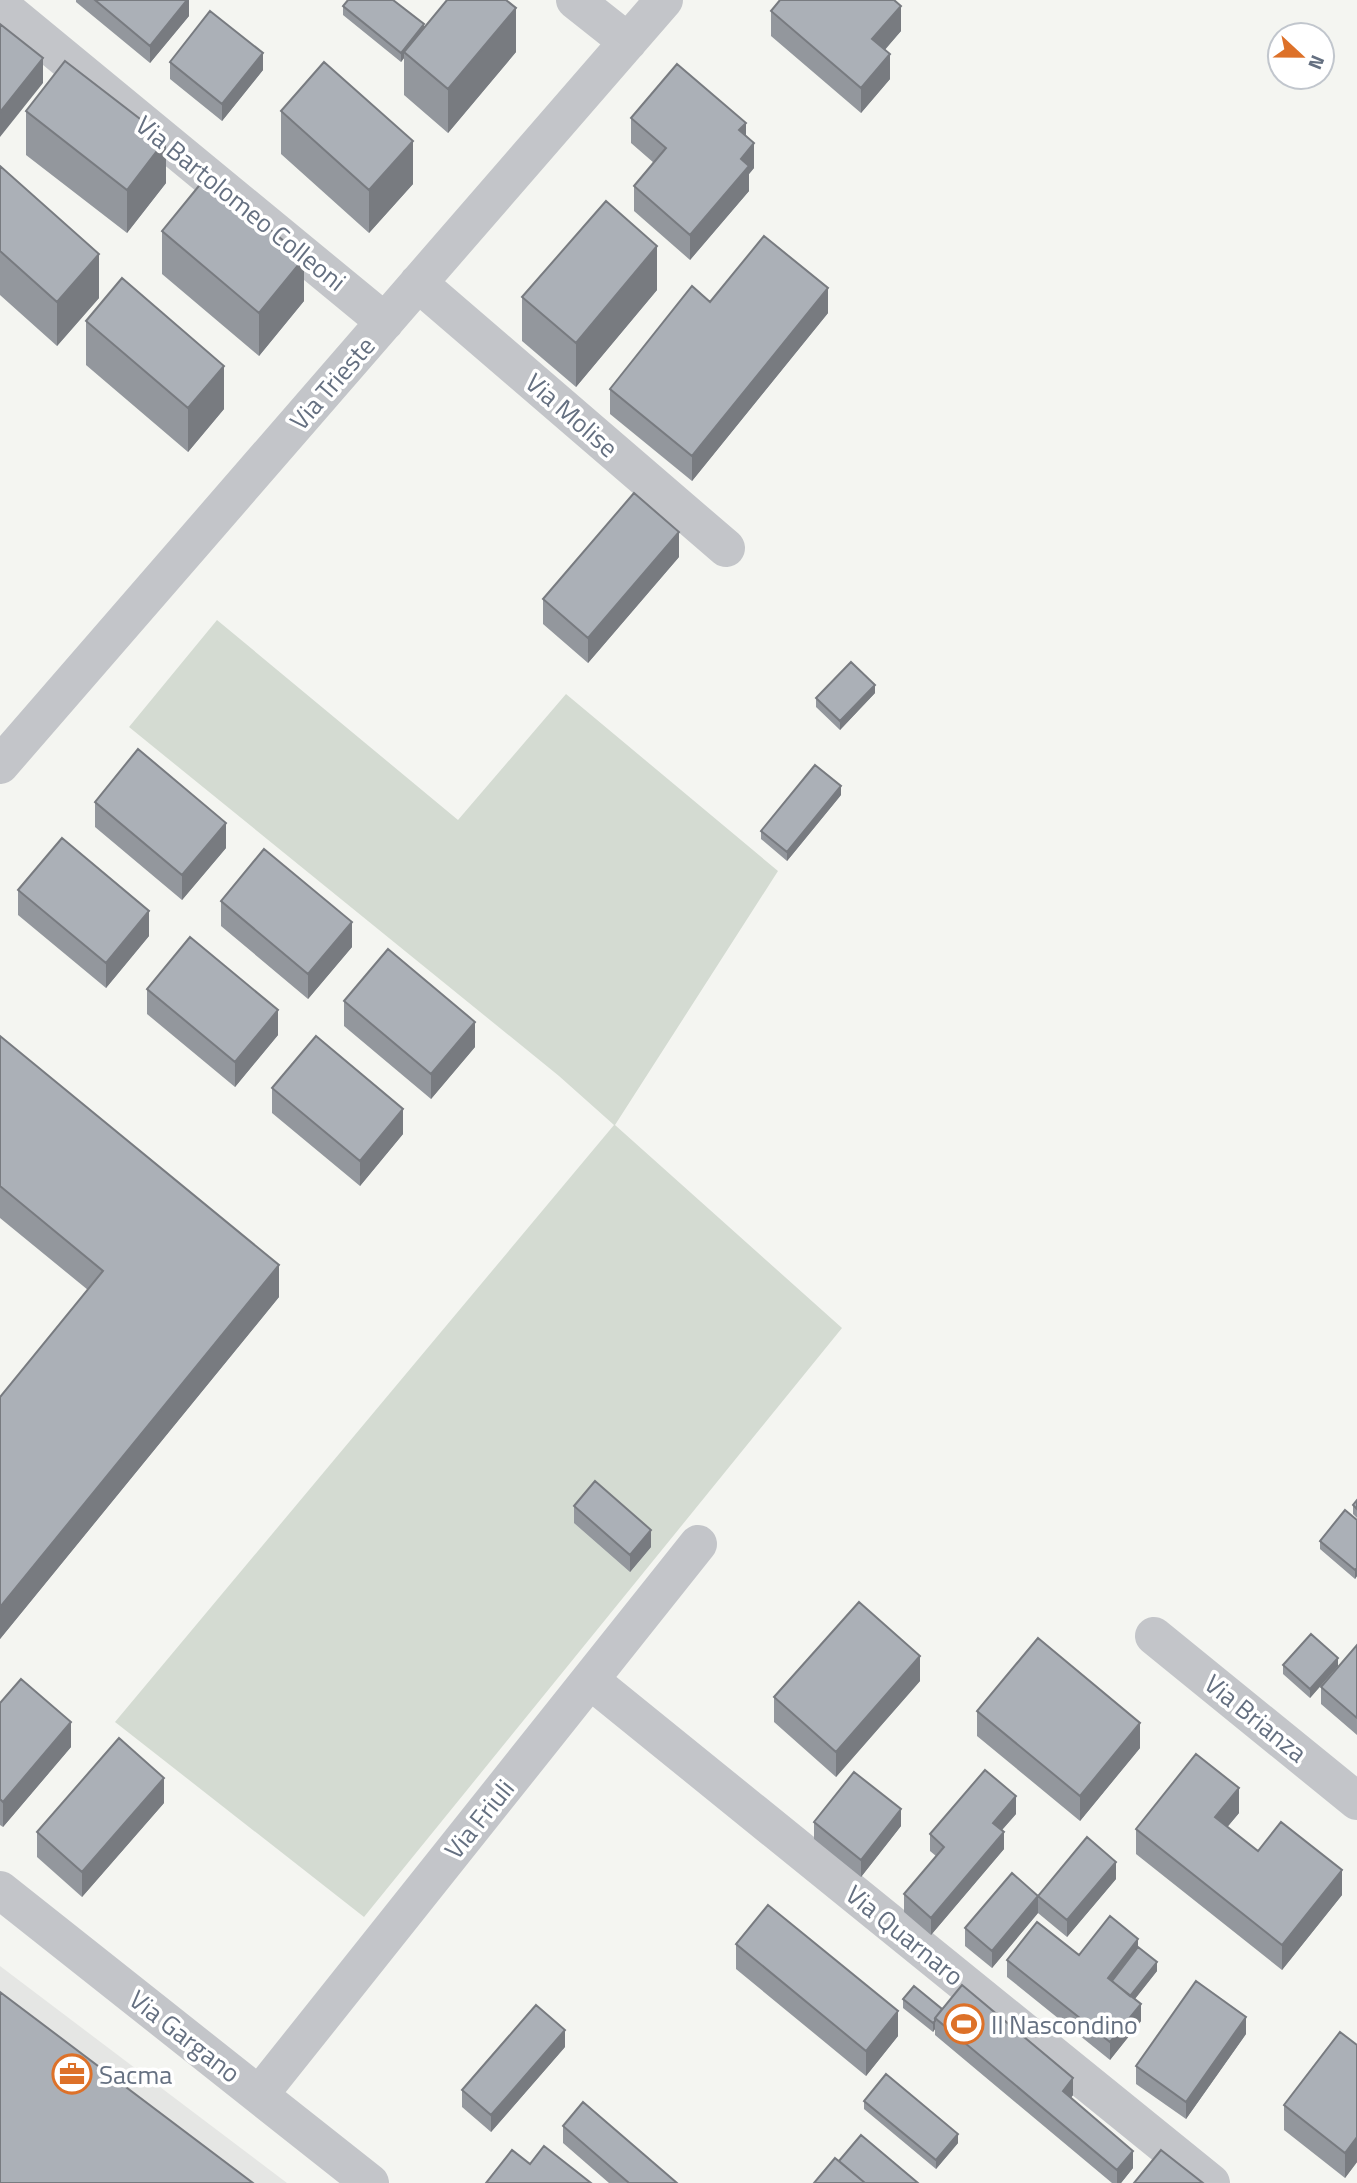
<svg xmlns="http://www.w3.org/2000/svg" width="1357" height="2183" font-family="'Titillium Web',sans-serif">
<rect width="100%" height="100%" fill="#f4f5f1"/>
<!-- built -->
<path fill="#e5e6e4" d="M 0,1966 L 287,2183 L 0,2183 Z"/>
<!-- green -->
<path fill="#d4dbd2" d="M 217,620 L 458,820 L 566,694 L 778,871 L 615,1125 L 842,1328 L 364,1917 L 115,1722 L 614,1125 L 559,1076 L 129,727 Z"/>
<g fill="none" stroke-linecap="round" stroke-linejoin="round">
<!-- minor -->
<path stroke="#c3c5c9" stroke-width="38" d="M 575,0 L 628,42
M 0,5 L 385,322
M 418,283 L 726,548
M 0,765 L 664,0
M 1154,1636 L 1357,1801
M 590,1680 L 1211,2183
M 0,1890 L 370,2183
M 260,2094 L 698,1544"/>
</g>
<!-- wall -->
<path fill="#93979d" d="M 76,0 L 189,0 L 189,16 L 150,63 L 76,2 Z
M 343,6 L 424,28 L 516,52 L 448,133 L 404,95 L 404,58 L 401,62 L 343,15 Z
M 771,11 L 901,31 L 884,50 L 890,79 L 861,113 L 771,36 Z
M 170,62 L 263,70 L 222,121 L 170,79 Z
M 26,111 L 166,183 L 127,233 L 26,155 Z
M 281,111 L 413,184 L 369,233 L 281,154 Z
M 631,118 L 746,136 L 754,168 L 749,174 L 749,191 L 690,260 L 634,211 L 634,186 L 654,163 L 631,143 Z
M 0,166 L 99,298 L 57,346 L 0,295 Z
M 162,231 L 304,301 L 259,356 L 162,274 Z
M 657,290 L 576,387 L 522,341 L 522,297 Z
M 710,302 L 828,313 L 692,481 L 610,414 L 610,389 Z
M 86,321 L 224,409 L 188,452 L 86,365 Z
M 679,557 L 588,663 L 543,624 L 543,599 Z
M 875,693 L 840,730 L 816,707 L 816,698 Z
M 841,795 L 787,861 L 761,839 L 761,831 Z
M 95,802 L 226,848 L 182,900 L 95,827 Z
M 18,890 L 149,936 L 106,988 L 18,915 Z
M 221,901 L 352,947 L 308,999 L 221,926 Z
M 147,989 L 278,1035 L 235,1087 L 147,1014 Z
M 344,1001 L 475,1047 L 431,1099 L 344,1026 Z
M 0,1036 L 279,1297 L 0,1639 L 0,1397 L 88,1290 L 0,1218 Z
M 272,1088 L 403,1134 L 360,1186 L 272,1113 Z
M 1357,1500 L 1357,1518 L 1353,1514 L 1353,1505 Z
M 574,1506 L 651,1547 L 630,1572 L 574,1523 Z
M 1357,1520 L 1357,1576 L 1355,1579 L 1320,1549 L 1320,1541 Z
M 1357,1645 L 1357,1735 L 1321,1704 L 1321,1687 Z
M 1283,1665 L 1338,1666 L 1310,1698 L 1283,1674 Z
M 920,1681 L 836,1777 L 774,1722 L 774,1697 Z
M 0,1703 L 71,1747 L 3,1827 L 0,1825 Z
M 977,1711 L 1140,1748 L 1080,1821 L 977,1736 Z
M 164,1803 L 82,1897 L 37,1857 L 37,1832 Z
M 1239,1813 L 1227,1827 L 1258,1851 L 1342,1895 L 1282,1970 L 1136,1854 L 1136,1829 Z
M 1016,1814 L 1002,1830 L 1004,1849 L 931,1935 L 904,1912 L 904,1894 L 936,1856 L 930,1851 L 930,1834 Z
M 814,1822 L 901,1826 L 861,1877 L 814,1839 Z
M 1116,1879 L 1067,1937 L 1038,1913 L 1038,1896 Z
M 1038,1913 L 992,1968 L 965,1946 L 965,1928 Z
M 736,1944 L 898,2036 L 866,2076 L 736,1969 Z
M 1138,1947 L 1157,1971 L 1135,1999 L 1141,2021 L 1110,2060 L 1007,1977 L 1007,1960 L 1079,1955 Z
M 903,1999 L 942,2009 L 1073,2095 L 1071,2098 L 1133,2168 L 1121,2183 L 1112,2183 L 935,2035 L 935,2029 L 933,2032 L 903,2008 Z
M 1246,2034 L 1186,2119 L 1136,2084 L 1136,2066 Z
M 1357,2045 L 1357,2162 L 1345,2178 L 1284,2130 L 1284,2105 Z
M 565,2047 L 491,2132 L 462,2107 L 462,2090 Z
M 864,2101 L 958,2143 L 936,2169 L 864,2109 Z
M 563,2126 L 677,2183 L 609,2183 L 563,2143 Z"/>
<!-- shaded-wall -->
<path fill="#787b80" d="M 187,0 L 189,0 L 189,16 L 150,63 L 150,46 Z
M 901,6 L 901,31 L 872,65 L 872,39 Z
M 516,8 L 516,52 L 448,133 L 448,89 Z
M 424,24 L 424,33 L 404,52 L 404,58 L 401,62 L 401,53 Z
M 263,53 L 263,70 L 222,121 L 222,104 Z
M 890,54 L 890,79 L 861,113 L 861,88 Z
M 43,58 L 43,83 L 0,137 L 0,112 Z
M 746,123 L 746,148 L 739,130 Z
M 166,139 L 166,183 L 127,233 L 127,190 Z
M 413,141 L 413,184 L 369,233 L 369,190 Z
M 754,143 L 754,168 L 749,174 L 749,191 L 690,260 L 690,235 L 741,159 Z
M 657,246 L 657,290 L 576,387 L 576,343 Z
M 99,254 L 99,298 L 57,346 L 57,302 Z
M 304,258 L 304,301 L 259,356 L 259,313 Z
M 828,288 L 828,313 L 692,481 L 692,456 Z
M 224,366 L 224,409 L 188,452 L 188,408 Z
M 679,532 L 679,557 L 588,663 L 588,638 Z
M 875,685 L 875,693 L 840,730 L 840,721 Z
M 841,786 L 841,795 L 787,861 L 787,852 Z
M 226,823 L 226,848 L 182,900 L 182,875 Z
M 149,911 L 149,936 L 106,988 L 106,963 Z
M 352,922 L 352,947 L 308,999 L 308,974 Z
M 278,1010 L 278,1035 L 235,1087 L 235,1062 Z
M 475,1022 L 475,1047 L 431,1099 L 431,1074 Z
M 403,1109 L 403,1134 L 360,1186 L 360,1161 Z
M 279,1265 L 279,1297 L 0,1639 L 0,1607 Z
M 651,1530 L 651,1547 L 630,1572 L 630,1555 Z
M 1357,1568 L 1357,1576 L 1355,1579 L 1355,1570 Z
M 920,1656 L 920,1681 L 836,1777 L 836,1752 Z
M 1338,1658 L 1338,1666 L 1310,1698 L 1310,1689 Z
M 71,1722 L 71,1747 L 3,1827 L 3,1802 Z
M 1140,1723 L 1140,1748 L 1080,1821 L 1080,1796 Z
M 164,1778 L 164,1803 L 82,1897 L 82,1872 Z
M 1239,1788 L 1239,1813 L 1215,1842 L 1215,1817 Z
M 1016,1796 L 1016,1814 L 993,1840 L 993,1823 Z
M 901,1809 L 901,1826 L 861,1877 L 861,1860 Z
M 1004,1832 L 1004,1849 L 931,1935 L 931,1918 Z
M 1116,1862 L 1116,1879 L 1067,1937 L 1067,1920 Z
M 1342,1870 L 1342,1895 L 1282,1970 L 1282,1945 Z
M 1038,1896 L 1038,1913 L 992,1968 L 992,1951 Z
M 1138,1939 L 1138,1956 L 1112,1990 L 1108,1978 Z
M 1157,1962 L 1157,1971 L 1126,2010 L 1126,2001 Z
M 1141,2004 L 1141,2021 L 1110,2060 L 1110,2042 Z
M 898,2011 L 898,2036 L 866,2076 L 866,2051 Z
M 1246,2017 L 1246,2034 L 1186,2119 L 1186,2102 Z
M 935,2021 L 935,2029 L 933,2032 L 933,2023 Z
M 565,2030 L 565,2047 L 491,2132 L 491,2115 Z
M 1073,2078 L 1073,2095 L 1063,2108 L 1063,2091 Z
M 958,2134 L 958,2143 L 936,2169 L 936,2160 Z
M 1357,2137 L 1357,2162 L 1345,2178 L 1345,2153 Z
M 1133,2151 L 1133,2168 L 1121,2183 L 1117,2183 L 1117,2170 Z"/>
<!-- building -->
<path fill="#abb0b7" stroke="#787b80" stroke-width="2" d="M 95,0 L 187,0 L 150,46 Z
M 348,0 L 393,0 L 424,24 L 401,53 L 343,6 Z
M 447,0 L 506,0 L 516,8 L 448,89 L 404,52 Z
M 780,0 L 894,0 L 901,6 L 872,39 L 890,54 L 861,88 L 771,11 Z
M 210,11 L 263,53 L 222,104 L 170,62 Z
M 0,24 L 43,58 L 0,112 Z
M 65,61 L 166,139 L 127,190 L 26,111 Z
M 324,62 L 413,141 L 369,190 L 281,111 Z
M 677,64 L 746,123 L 739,130 L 754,143 L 741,159 L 749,166 L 690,235 L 634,186 L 666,148 L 631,118 Z
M 0,166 L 99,254 L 57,302 L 0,251 Z
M 207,176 L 304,258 L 259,313 L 162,231 Z
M 606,201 L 657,246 L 576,343 L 522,297 Z
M 764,236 L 828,288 L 692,456 L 610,389 L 692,286 L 710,302 Z
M 122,278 L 224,366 L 188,408 L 86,321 Z
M 634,493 L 679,532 L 588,638 L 543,599 Z
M 851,662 L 875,685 L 840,721 L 816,698 Z
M 138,749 L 226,823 L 182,875 L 95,802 Z
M 815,765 L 841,786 L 787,852 L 761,831 Z
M 62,838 L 149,911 L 106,963 L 18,890 Z
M 264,849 L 352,922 L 308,974 L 221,901 Z
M 190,937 L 278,1010 L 235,1062 L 147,989 Z
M 388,949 L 475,1022 L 431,1074 L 344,1001 Z
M 0,1036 L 279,1265 L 0,1607 L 0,1397 L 103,1271 L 0,1186 Z
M 316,1036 L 403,1109 L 360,1161 L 272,1088 Z
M 595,1481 L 651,1530 L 630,1555 L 574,1506 Z
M 1357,1500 L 1357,1509 L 1353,1505 Z
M 1345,1510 L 1357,1520 L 1357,1568 L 1355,1570 L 1320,1541 Z
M 859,1602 L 920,1656 L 836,1752 L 774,1697 Z
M 1311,1634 L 1338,1658 L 1310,1689 L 1283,1665 Z
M 1038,1638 L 1140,1723 L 1080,1796 L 977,1711 Z
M 1357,1645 L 1357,1718 L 1321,1687 Z
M 21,1679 L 71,1722 L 3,1802 L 0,1799 L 0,1703 Z
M 119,1738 L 164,1778 L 82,1872 L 37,1832 Z
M 1196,1754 L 1239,1788 L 1215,1817 L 1258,1851 L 1281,1822 L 1342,1870 L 1282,1945 L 1136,1829 Z
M 985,1770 L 1016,1796 L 993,1823 L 1004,1832 L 931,1918 L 904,1894 L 944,1847 L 930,1834 Z
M 854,1772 L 901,1809 L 861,1860 L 814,1822 Z
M 1087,1837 L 1116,1862 L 1067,1920 L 1038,1896 Z
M 1012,1873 L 1038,1896 L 992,1951 L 965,1928 Z
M 768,1905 L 898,2011 L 866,2051 L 736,1944 Z
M 1110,1916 L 1138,1939 L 1108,1978 L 1141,2004 L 1110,2042 L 1007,1960 L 1037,1922 L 1079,1955 Z
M 1138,1947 L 1157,1962 L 1130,1996 L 1112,1981 Z
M 1196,1981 L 1246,2017 L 1186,2102 L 1136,2066 Z
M 962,1985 L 1073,2078 L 1063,2091 L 1133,2151 L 1117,2170 L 935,2018 Z
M 914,1986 L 942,2009 L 935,2018 L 935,2021 L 933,2023 L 903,1999 Z
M 0,1992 L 253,2183 L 0,2183 Z
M 536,2005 L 565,2030 L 491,2115 L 462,2090 Z
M 1340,2032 L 1357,2045 L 1357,2137 L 1345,2153 L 1284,2105 Z
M 886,2074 L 958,2134 L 936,2160 L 864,2101 Z
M 583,2102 L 677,2183 L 629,2183 L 563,2126 Z
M 861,2135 L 918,2183 L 865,2183 L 839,2161 Z
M 544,2146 L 591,2183 L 486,2183 L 512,2150 L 530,2164 Z
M 1161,2150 L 1203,2183 L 1134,2183 Z
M 835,2158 L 865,2183 L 814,2183 Z"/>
<!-- icons -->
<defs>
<g id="stadium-ring" transform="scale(2.0125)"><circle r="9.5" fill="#fff" stroke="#dd7129" stroke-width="1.5"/><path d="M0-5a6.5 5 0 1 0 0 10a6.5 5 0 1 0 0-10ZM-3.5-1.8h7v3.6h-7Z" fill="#dd7129"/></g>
<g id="office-ring" transform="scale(2.0125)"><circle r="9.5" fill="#fff" stroke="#dd7129" stroke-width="1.5"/><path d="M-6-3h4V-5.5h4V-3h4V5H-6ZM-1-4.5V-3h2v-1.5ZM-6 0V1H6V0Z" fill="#dd7129"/></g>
</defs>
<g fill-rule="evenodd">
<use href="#stadium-ring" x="964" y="2024"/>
<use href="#office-ring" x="72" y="2074"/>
</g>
<g text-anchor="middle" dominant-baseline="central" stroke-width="7" stroke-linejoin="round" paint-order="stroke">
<!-- street labels -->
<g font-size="26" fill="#657081" stroke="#fff">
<text transform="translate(241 203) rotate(39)">Via Bartolomeo Colleoni</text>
<text transform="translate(332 383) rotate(-49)">Via Trieste</text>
<text transform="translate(572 415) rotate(41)">Via Molise</text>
<text transform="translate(1256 1718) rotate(39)">Via Brianza</text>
<text transform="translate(479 1819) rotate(-51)">Via Friuli</text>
<text transform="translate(905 1935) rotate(39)">Via Quarnaro</text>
<text transform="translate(185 2036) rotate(38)">Via Gargano</text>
</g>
<!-- poi labels -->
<g font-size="26" fill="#657081" stroke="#fff" text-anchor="start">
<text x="991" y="2024">Il Nascondino</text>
<text x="99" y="2074">Sacma</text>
</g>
</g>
<!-- north arrow -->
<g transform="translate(1301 56) rotate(112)"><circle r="33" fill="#ffffff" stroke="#c1c6cd" stroke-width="2"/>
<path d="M0-5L12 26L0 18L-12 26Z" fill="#dd7129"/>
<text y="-10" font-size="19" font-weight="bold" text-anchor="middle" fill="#657081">N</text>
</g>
</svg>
